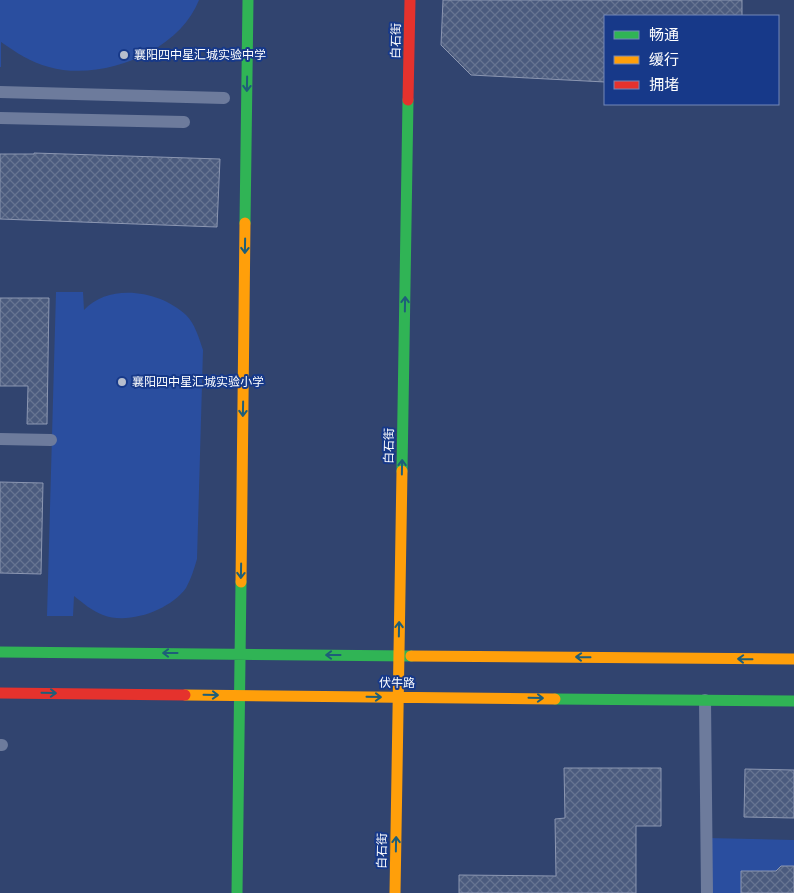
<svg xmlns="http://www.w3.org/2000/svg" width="794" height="893" font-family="'Nunito Sans','Noto Sans SC',sans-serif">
<defs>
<pattern id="building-cross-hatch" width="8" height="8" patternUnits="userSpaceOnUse" patternTransform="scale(1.25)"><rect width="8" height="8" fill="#4b5b7e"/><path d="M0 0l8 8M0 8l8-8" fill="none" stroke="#667491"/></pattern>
</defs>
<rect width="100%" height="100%" fill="#31446f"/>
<!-- green -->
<path fill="#2a4e9f" d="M 0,0 L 199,0 C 179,52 101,82 49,67 C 30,62 17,53 1,42 L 1,67 L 0,67 Z
M 56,292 L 83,292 L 84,310 C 110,282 161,291 186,315 C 195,324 199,338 203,350 L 197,559 C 194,569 191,579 186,588 C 170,610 129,625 103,615 C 92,611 83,603 74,596 L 73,616 L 47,616 Z
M 707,838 L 794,840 L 794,893 L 707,893 Z"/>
<!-- building -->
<path fill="url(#building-cross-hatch)" stroke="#8c97b2" d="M 443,0 L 742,0 L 742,16 L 605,16 L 605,82 L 471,75 L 441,45 Z
M 34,153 L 220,159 L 217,227 L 0,219 L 0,154 L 34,154 Z
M 0,298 L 49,298 L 47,424 L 27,424 L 28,386 L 0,386 Z
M 0,482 L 43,483 L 41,574 L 0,573 Z
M 564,768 L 661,768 L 661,826 L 636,826 L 636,893 L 459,893 L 459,875 L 556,876 L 555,819 L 565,818 Z
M 745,769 L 794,770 L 794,818 L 744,817 Z
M 781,866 L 794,866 L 794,893 L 741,893 L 741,871 L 776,871 Z"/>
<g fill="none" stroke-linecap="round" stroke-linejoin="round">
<!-- lane -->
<path stroke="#6d7b9c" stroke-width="12" d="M 0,92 L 224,98
M 0,118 L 184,122
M 0,439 L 51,440
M 705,700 L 707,893
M 0,745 L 2,745"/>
<!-- fast -->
<path stroke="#30b455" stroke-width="11" d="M 245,223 L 248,0
M 402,471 L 408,100
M 0,652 L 411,656
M 555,699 L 794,701
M 237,893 L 241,582"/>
<!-- slow -->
<path stroke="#ff9f0a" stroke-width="11" d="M 241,582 L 245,223
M 411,656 L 794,659
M 185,695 L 555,699
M 395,893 L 402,471"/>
<!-- jam -->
<path stroke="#e5322d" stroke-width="11" d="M 408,100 L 410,0
M 0,693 L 185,695"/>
</g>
<!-- one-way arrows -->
<defs><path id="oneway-shaft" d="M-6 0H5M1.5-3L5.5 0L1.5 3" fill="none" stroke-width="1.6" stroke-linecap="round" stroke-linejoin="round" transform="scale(1.25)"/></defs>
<g stroke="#1e5e79">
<use href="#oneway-shaft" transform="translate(247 84) rotate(91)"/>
<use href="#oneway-shaft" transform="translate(245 246) rotate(91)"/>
<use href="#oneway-shaft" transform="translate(405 304) rotate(-89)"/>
<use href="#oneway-shaft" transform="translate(243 409) rotate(91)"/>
<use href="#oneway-shaft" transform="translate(402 467) rotate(-89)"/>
<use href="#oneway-shaft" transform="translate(241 571) rotate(91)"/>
<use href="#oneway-shaft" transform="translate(399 629) rotate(-89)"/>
<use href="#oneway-shaft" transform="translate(170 653) rotate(-180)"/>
<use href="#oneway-shaft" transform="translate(333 655) rotate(-180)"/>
<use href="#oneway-shaft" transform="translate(583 657) rotate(-179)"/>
<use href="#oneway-shaft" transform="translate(745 659) rotate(-179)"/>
<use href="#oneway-shaft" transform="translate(49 693) rotate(1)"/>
<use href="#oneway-shaft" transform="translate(211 695) rotate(1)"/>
<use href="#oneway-shaft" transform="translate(374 697) rotate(1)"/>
<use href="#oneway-shaft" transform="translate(536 698) rotate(1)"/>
<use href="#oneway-shaft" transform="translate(396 844) rotate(-89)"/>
</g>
<!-- markers -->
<g fill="#b7becd" stroke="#173989" stroke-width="2">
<circle cx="124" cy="55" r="5"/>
<circle cx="122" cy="382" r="5"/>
</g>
<g text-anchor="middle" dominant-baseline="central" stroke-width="4" stroke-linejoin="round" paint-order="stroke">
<!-- street labels -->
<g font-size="12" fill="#fff" stroke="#173989">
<text transform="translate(396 41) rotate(-89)">白石街</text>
<text transform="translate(389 446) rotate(-89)">白石街</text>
<text transform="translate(397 683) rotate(1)">伏牛路</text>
<text transform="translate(382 851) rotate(-89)">白石街</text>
</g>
<!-- poi labels -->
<g font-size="12" fill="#fff" stroke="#173989" text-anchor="start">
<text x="134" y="55">襄阳四中星汇城实验中学</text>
<text x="132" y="382">襄阳四中星汇城实验小学</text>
</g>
</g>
<!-- legend -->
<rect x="604" y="15" width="175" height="90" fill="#173989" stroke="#7488b8"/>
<rect x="614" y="31" width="25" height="8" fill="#30b455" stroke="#7488b8"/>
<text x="649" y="40" font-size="15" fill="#ffffff">畅通</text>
<rect x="614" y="56" width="25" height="8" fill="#ff9f0a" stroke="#7488b8"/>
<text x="649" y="65" font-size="15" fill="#ffffff">缓行</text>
<rect x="614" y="81" width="25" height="8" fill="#e5322d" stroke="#7488b8"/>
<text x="649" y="90" font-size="15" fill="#ffffff">拥堵</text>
</svg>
